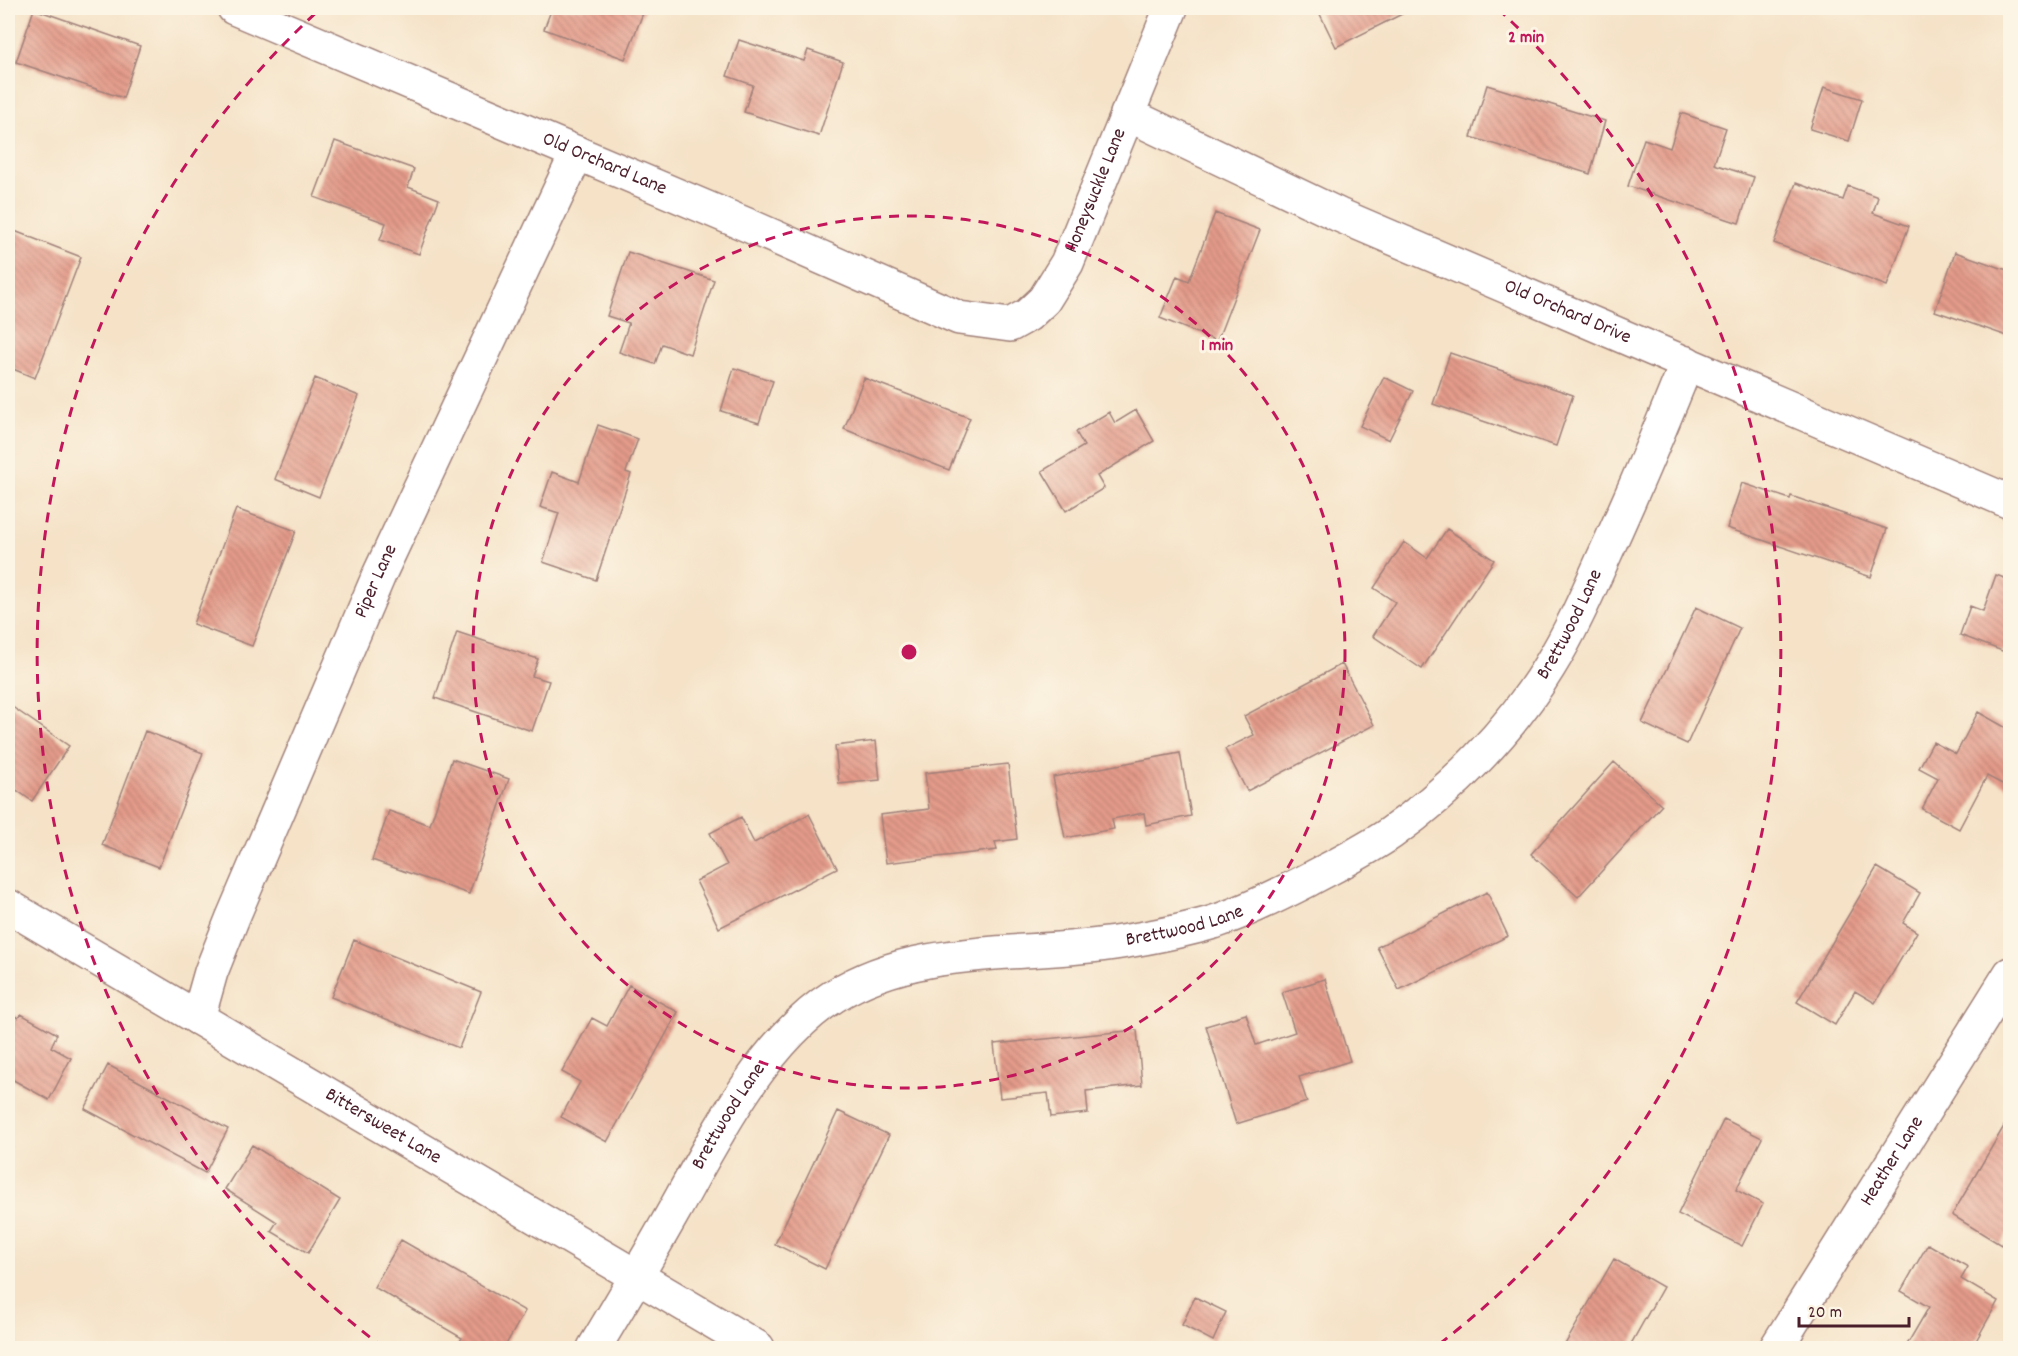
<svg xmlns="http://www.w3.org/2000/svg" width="2018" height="1356" font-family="Dekko,sans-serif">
<defs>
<pattern id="building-back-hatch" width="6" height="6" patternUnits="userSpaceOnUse" patternTransform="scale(1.5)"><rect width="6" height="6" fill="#e49b8a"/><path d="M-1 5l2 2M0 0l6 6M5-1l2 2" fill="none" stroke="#bb7e71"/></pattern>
</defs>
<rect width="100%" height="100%" fill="#fcf5e5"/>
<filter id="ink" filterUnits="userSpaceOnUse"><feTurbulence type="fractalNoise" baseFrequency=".0167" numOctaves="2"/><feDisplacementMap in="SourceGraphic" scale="12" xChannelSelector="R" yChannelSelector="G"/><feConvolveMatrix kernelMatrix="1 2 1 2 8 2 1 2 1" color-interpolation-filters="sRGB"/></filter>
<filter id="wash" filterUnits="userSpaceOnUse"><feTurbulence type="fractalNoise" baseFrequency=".008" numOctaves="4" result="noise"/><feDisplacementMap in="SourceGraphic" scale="24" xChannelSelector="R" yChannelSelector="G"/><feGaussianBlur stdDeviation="1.35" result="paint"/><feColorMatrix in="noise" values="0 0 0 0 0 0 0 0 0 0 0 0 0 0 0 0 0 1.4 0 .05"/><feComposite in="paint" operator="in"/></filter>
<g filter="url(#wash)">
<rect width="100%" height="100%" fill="#f5e2c7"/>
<g id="blocks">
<!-- building -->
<path fill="url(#building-back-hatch)" d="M 552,8 L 645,8 L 625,59 L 544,29 Z
M 1317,8 L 1414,8 L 1336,47 Z
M 34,9 L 140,46 L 123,98 L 16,62 Z
M 739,40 L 804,61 L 808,50 L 843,62 L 819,136 L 744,112 L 753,85 L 727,76 Z
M 1487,85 L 1605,121 L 1590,174 L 1471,137 Z
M 1824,87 L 1862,99 L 1849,141 L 1810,129 Z
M 1681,113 L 1726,128 L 1714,164 L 1754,177 L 1739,223 L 1628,186 L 1644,139 L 1670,148 Z
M 335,141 L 414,169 L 408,187 L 439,199 L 419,254 L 380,240 L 386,223 L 314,197 Z
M 1796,183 L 1843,200 L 1848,186 L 1878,197 L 1873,213 L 1909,226 L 1887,286 L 1774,243 Z
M 1215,213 L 1260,230 L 1217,341 L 1160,318 L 1177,276 L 1189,281 Z
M 12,230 L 81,257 L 35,378 L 8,367 L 8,241 Z
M 628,252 L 714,280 L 690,354 L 662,344 L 655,364 L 619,352 L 629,323 L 607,316 Z
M 1955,252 L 2010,271 L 2010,337 L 1935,311 Z
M 1450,353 L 1573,395 L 1556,446 L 1433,404 Z
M 734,368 L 773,381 L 759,423 L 721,411 Z
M 1384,377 L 1413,391 L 1389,440 L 1360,426 Z
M 315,378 L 359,396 L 319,497 L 275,479 Z
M 864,378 L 970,418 L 949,470 L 844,429 Z
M 1136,410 L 1154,441 L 1097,476 L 1104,488 L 1066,511 L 1042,471 L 1084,446 L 1076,432 L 1109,412 L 1115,423 Z
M 598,425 L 638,439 L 626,472 L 631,474 L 596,580 L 543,562 L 559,513 L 540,507 L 552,472 L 579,482 Z
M 1742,483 L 1790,499 L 1791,496 L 1887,529 L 1871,577 L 1727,528 Z
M 236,509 L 296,531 L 252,646 L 193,624 Z
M 1447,529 L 1494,560 L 1422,669 L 1373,636 L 1395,602 L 1374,588 L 1404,542 L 1427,558 Z
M 1996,575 L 2010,580 L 2010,654 L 1960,635 L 1970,606 L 1983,611 Z
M 1696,607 L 1740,628 L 1687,744 L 1642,723 Z
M 457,632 L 538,659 L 532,676 L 549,681 L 532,731 L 435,698 Z
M 1342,664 L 1374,725 L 1247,791 L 1225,749 L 1254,735 L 1244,716 Z
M 8,704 L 69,746 L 32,801 L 8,784 Z
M 1978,712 L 2010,730 L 2010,788 L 1987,776 L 1959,829 L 1922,809 L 1938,778 L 1919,768 L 1933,742 L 1956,754 Z
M 145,731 L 203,753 L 159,867 L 102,845 Z
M 876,741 L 880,780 L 839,784 L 835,746 Z
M 1180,753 L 1191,816 L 1146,825 L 1144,813 L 1112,819 L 1114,829 L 1065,838 L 1053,777 Z
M 452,759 L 509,779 L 469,894 L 372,860 L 389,811 L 430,825 Z
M 1614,762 L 1662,805 L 1578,897 L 1531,854 Z
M 1008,764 L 1017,839 L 995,842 L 997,850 L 886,863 L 880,815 L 929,809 L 925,773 Z
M 809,814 L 837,868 L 719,928 L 696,881 L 727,865 L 710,833 L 741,817 L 754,843 Z
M 1877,867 L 1920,893 L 1903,923 L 1917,932 L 1875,1003 L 1855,991 L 1835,1025 L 1797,1002 Z
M 1487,892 L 1508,936 L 1399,990 L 1377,947 Z
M 354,940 L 481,992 L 459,1048 L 331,997 Z
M 1325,979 L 1350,1061 L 1299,1077 L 1307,1102 L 1236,1124 L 1206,1026 L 1246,1014 L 1256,1045 L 1295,1032 L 1282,992 Z
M 629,985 L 678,1012 L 607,1142 L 561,1117 L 580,1082 L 562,1072 L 592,1018 L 607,1026 Z
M 8,1012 L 18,1018 L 21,1014 L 57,1034 L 51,1047 L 71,1058 L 49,1100 L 8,1077 Z
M 1137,1030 L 1142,1085 L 1086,1091 L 1088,1113 L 1051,1117 L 1048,1093 L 1000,1098 L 994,1044 Z
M 108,1065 L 228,1129 L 205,1173 L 85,1109 Z
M 838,1111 L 889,1135 L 825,1269 L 775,1244 Z
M 2010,1116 L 2010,1229 L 2001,1245 L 1952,1215 Z
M 1724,1119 L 1762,1138 L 1736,1190 L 1763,1204 L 1742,1246 L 1678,1214 Z
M 252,1145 L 340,1200 L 308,1253 L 271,1231 L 277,1222 L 225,1189 Z
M 401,1240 L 525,1311 L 504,1348 L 456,1348 L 462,1338 L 374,1287 Z
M 1928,1244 L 1968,1267 L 1961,1279 L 1998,1301 L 1972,1348 L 1905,1348 L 1929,1307 L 1901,1291 Z
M 1614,1259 L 1663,1287 L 1631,1344 L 1640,1348 L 1563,1348 Z
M 1195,1297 L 1226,1312 L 1213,1341 L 1182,1325 Z"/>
</g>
</g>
<g filter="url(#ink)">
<use href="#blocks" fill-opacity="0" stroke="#a08079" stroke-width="1.5"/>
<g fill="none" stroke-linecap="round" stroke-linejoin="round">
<!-- minor casing -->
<g stroke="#a08079" stroke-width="36">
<g id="minor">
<path id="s1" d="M 234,8 L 752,227 L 959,318 L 1010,325 L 1028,315 L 1044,300 L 1067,263 L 1171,8"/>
<path id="s2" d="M 1127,114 L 1339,215 L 2010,502"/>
<path id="s3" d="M 8,906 L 758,1348"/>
<path id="s4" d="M 198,1018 L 211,972 L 233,917 L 379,575 L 577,153"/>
<path id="s5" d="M 594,1348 C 621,1303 648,1257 674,1211 C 714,1139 763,1041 834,996 C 919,942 1026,958 1121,942 C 1152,937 1183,931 1214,922 C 1247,911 1277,896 1308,880 C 1336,865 1365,851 1391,833 C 1452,790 1510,731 1549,667 C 1570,633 1586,597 1602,561 C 1632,495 1660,430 1687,363"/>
<path id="s6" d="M 1776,1348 L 2010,974"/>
</g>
</g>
<!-- minor -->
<use href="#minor" stroke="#fff" stroke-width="33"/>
</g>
</g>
<!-- distance rings -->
<g fill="none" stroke="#c2185b" stroke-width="3" stroke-dasharray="10 8">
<circle cx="909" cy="652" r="436"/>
<path d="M384 1348A872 872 0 0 1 320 9M1498 9A872 872 0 0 1 1434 1348"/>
</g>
<g text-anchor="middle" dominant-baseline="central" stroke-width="6" stroke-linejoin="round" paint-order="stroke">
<!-- street labels -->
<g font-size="20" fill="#4a1f2b" stroke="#fcf5e5">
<text stroke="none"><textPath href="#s1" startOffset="402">Old Orchard Lane</textPath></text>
<text stroke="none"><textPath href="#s1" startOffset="1004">Honeysuckle Lane</textPath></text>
<text stroke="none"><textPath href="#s2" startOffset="483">Old Orchard Drive</textPath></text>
<text stroke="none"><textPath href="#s4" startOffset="472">Piper Lane</textPath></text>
<text stroke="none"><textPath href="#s5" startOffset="1296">Brettwood Lane</textPath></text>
<text stroke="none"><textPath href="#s5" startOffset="790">Brettwood Lane</textPath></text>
<text stroke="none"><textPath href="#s5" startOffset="268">Brettwood Lane</textPath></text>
<text stroke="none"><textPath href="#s3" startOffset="435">Bittersweet Lane</textPath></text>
<text stroke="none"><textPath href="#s6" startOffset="220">Heather Lane</textPath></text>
</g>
</g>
<circle cx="909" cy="652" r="9" fill="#c2185b" stroke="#fcf5e5" stroke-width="3"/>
<g font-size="18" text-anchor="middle" font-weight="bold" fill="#c2185b" stroke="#fcf5e5" stroke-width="6" stroke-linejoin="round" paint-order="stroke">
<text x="1526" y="42">2 min</text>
<text x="1217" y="350">1 min</text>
</g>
<!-- margin -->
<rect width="2018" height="1356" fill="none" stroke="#fcf5e5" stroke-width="30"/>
<!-- scale -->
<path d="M1799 1317v9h110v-9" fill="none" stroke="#4a1f2b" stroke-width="3"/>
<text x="1808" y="1317" font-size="18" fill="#4a1f2b" stroke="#fcf5e5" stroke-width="4.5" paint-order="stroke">20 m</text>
</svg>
